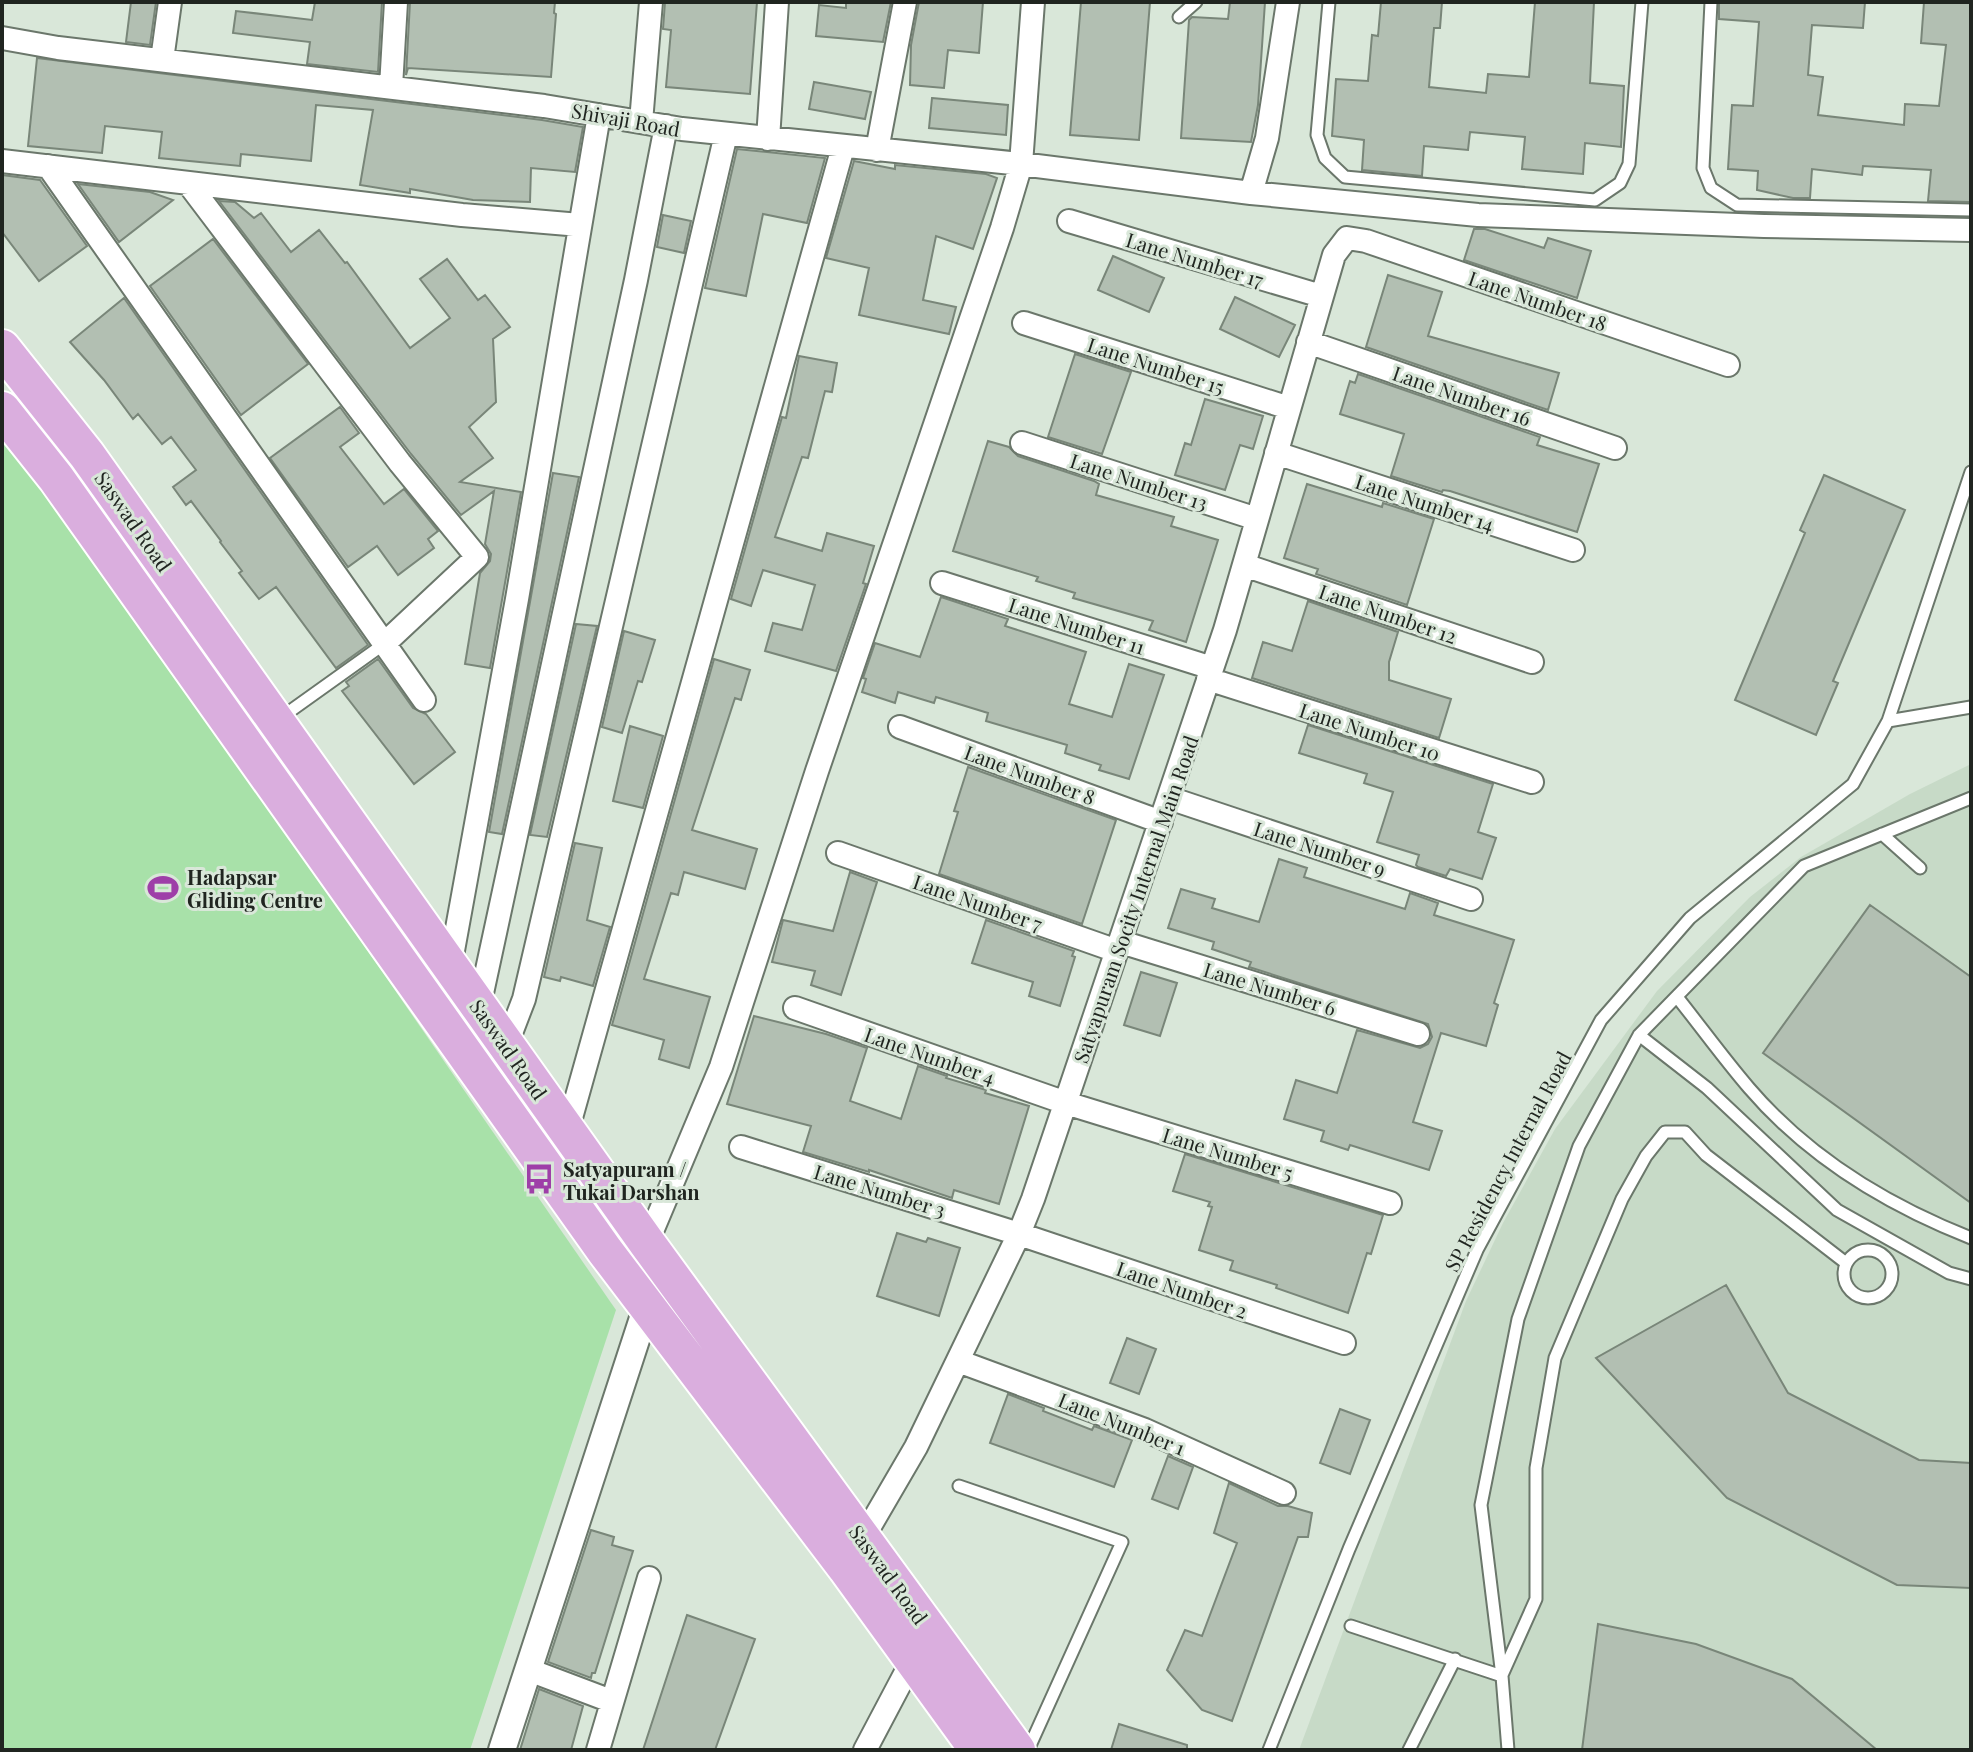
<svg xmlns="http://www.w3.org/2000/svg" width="1973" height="1752" font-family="'Playfair Display',serif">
<rect width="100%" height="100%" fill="#d9e7d9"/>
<!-- built -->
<path fill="#c7dac7" d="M 1971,764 L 1971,1750 L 1299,1750 L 1466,1301 L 1503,1223 L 1555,1129 L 1657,991 L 1750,897 L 1801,857 L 1910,794 Z"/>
<!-- green -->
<path fill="#a8e1a9" d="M 2,432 L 32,465 L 616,1310 L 470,1750 L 2,1750 Z"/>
<!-- building -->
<path fill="#b2bfb2" stroke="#798679" stroke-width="2" d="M 131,2 L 156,2 L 150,45 L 126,42 Z
M 315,2 L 382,2 L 378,72 L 307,64 L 310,42 L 233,33 L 236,11 L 312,20 Z
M 410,2 L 555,2 L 554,13 L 556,14 L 551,77 L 408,68 L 406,75 Z
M 665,2 L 757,2 L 750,94 L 666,87 L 671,30 L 663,29 Z
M 846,2 L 891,2 L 883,42 L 816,36 L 819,5 L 846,8 Z
M 919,2 L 983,2 L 979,53 L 948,50 L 944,88 L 910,85 L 911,45 Z
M 1081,2 L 1150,2 L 1139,140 L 1070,135 Z
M 1230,2 L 1265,2 L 1258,105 L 1251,142 L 1181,138 L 1189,20 L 1192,17 L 1228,19 Z
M 1381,2 L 1442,2 L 1440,28 L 1434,28 L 1429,87 L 1486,93 L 1488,74 L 1529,77 L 1535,2 L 1594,2 L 1590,83 L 1624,86 L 1621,147 L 1585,143 L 1583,174 L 1522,169 L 1525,137 L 1470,132 L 1468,150 L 1424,146 L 1422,176 L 1362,170 L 1364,140 L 1332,136 L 1336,79 L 1368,81 L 1372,35 L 1378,36 Z
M 1719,2 L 1865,2 L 1863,28 L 1812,25 L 1808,75 L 1823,77 L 1818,115 L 1904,125 L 1905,104 L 1939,106 L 1946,45 L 1921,43 L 1924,2 L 1971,2 L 1971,202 L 1928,201 L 1931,170 L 1863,166 L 1862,175 L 1812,169 L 1810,198 L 1793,198 L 1757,190 L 1758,171 L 1728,169 L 1732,105 L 1753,106 L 1759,22 L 1719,19 Z
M 37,58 L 542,120 L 583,127 L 575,172 L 531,168 L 530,202 L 473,200 L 410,189 L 410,193 L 360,185 L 373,110 L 316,105 L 311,161 L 241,154 L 240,166 L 159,158 L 162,132 L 105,126 L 102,153 L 28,146 Z
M 814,82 L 871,92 L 865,119 L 809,109 Z
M 932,98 L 1008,105 L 1006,135 L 929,128 Z
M 737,149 L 825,158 L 807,223 L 763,214 L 746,296 L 705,288 Z
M 854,161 L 895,169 L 895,165 L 986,174 L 997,178 L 973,249 L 936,236 L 923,300 L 956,307 L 949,334 L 859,315 L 869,268 L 826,258 Z
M 2,175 L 40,180 L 87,246 L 39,281 L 2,232 Z
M 78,184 L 150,192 L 173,200 L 119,242 Z
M 219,201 L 235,202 L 254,218 L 261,213 L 291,252 L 319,230 L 345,263 L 347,262 L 410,348 L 450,318 L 420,279 L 447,259 L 478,300 L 485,295 L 510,327 L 493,339 L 496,402 L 469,427 L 493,458 L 460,482 L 521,492 L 490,668 L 465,664 L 480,573 L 490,561 L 491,554 L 485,544 L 494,491 L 461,515 L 411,454 Z
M 663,215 L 691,221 L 684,253 L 657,247 Z
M 1474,229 L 1485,229 L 1544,248 L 1548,238 L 1591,251 L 1577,298 L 1464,260 Z
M 213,239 L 308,364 L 241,415 L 150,286 Z
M 1113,256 L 1164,278 L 1149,312 L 1098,290 Z
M 1388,275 L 1442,292 L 1428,336 L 1559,373 L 1548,410 L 1366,347 Z
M 1235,297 L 1295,325 L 1279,357 L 1220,329 Z
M 124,298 L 368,645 L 336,668 L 276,587 L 259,599 L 239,573 L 242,571 L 220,542 L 221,541 L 191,501 L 186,505 L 173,487 L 196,470 L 171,437 L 162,444 L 138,414 L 133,419 L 104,380 L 70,342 Z
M 1075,354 L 1131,372 L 1102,454 L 1048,437 Z
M 799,356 L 837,363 L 832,392 L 825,391 L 808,458 L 802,457 L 775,537 L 822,551 L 827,533 L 874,546 L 863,583 L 866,584 L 836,671 L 765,651 L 773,623 L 802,630 L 815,585 L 763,570 L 751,606 L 731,599 L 782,417 L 786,418 Z
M 1358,374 L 1540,437 L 1537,445 L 1599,464 L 1577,532 L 1450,491 L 1443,490 L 1442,492 L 1391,476 L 1404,434 L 1340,414 L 1350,381 L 1355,383 Z
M 1205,399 L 1263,416 L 1253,449 L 1240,445 L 1225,490 L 1175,475 L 1185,443 L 1191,445 Z
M 340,407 L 359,433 L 340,447 L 384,504 L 404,489 L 438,531 L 428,539 L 434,548 L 398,575 L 377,546 L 348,567 L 270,458 Z
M 988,441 L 1009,447 L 1018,456 L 1094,481 L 1099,484 L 1096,495 L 1174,517 L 1171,526 L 1218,540 L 1186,642 L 1149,630 L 1153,621 L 1073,598 L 1075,593 L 1036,581 L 1038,577 L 953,551 Z
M 553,473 L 579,477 L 502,834 L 489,832 Z
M 1824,475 L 1905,510 L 1833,681 L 1838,683 L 1816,735 L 1735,700 L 1805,533 L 1800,530 Z
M 1307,484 L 1382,507 L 1383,503 L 1434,519 L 1407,605 L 1316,574 L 1318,569 L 1284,558 Z
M 941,597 L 1008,619 L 1005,626 L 1086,652 L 1069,704 L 1112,717 L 1129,664 L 1164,675 L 1129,779 L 1099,770 L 1101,765 L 1065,753 L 1067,745 L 986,721 L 988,713 L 936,697 L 934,703 L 898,692 L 895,703 L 862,692 L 866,679 L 863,678 L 875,643 L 920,657 Z
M 1308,601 L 1398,632 L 1389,662 L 1389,680 L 1451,699 L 1439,738 L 1252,678 L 1263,642 L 1292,651 Z
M 576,624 L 597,626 L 547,837 L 530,835 Z
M 624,631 L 655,640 L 642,682 L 638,681 L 622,733 L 602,727 Z
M 378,659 L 413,708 L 426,714 L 455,752 L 414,784 L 342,691 L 349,686 L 346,682 Z
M 714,659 L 750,670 L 741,700 L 735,698 L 692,830 L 757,849 L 745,889 L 684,872 L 678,895 L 671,893 L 644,979 L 710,997 L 689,1068 L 659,1059 L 664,1040 L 612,1025 Z
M 1308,725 L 1493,784 L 1478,832 L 1496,838 L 1482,879 L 1450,869 L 1446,876 L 1418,867 L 1416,865 L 1419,855 L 1377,842 L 1393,792 L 1364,783 L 1367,774 L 1299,753 Z
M 630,726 L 663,736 L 643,808 L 613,801 Z
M 968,767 L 1116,820 L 1082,924 L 939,874 L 958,812 L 954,811 Z
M 575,843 L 602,848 L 587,920 L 610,927 L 593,986 L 561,977 L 560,981 L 544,977 Z
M 1279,859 L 1307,868 L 1304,877 L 1405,909 L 1410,893 L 1438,903 L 1434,915 L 1514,940 L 1494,1003 L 1498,1005 L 1486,1046 L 1441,1033 L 1413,1122 L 1442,1131 L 1429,1170 L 1350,1145 L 1348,1150 L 1321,1141 L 1324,1131 L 1284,1119 L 1296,1080 L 1337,1093 L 1357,1030 L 1420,1048 L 1428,1044 L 1432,1037 L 1428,1024 L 1249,967 L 1251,962 L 1212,949 L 1214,942 L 1168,928 L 1181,889 L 1215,899 L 1212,908 L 1259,922 Z
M 850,872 L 877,882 L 841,995 L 811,985 L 815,971 L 772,962 L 783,920 L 833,931 Z
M 1870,905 L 1971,977 L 1971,1203 L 1763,1053 Z
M 986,920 L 1074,951 L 1072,956 L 1075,957 L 1060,1006 L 1029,996 L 1033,982 L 972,963 Z
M 1141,972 L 1177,983 L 1160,1036 L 1124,1025 Z
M 754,1016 L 826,1034 L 867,1048 L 850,1101 L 901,1119 L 918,1066 L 947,1076 L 946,1078 L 986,1090 L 985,1093 L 1029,1106 L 999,1204 L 954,1190 L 952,1198 L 869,1170 L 869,1172 L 803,1152 L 811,1126 L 727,1104 Z
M 1185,1154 L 1383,1215 L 1371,1254 L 1367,1253 L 1348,1313 L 1276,1288 L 1277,1285 L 1230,1270 L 1233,1261 L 1199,1250 L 1212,1207 L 1208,1206 L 1210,1202 L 1173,1191 Z
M 897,1233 L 926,1242 L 928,1238 L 960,1248 L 939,1316 L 877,1296 Z
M 1726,1285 L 1788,1393 L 1919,1460 L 1971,1463 L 1971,1588 L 1897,1585 L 1727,1498 L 1596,1358 Z
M 1127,1338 L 1156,1349 L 1139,1394 L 1110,1383 Z
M 1008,1394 L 1044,1408 L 1043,1411 L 1092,1430 L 1094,1426 L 1132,1440 L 1114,1487 L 990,1443 Z
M 1340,1409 L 1370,1420 L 1350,1474 L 1320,1463 Z
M 1168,1456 L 1193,1467 L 1178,1509 L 1152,1499 Z
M 1229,1483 L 1278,1506 L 1288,1506 L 1312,1513 L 1308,1537 L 1298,1537 L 1232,1721 L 1202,1710 L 1167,1670 L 1185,1630 L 1202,1636 L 1237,1543 L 1214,1533 Z
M 591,1530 L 614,1537 L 612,1545 L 633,1551 L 595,1673 L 592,1673 L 591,1678 L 548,1662 Z
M 687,1615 L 755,1639 L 715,1750 L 643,1750 Z
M 1598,1624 L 1696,1644 L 1792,1679 L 1877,1750 L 1582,1750 Z
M 539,1689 L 583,1706 L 571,1750 L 520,1750 Z
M 1119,1724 L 1187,1745 L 1187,1750 L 1111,1750 Z"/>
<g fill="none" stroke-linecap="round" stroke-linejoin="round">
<!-- service casing -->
<g stroke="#6b776b" stroke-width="15">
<path id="service" d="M 1329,2 L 1317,135 L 1325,158 L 1345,177 L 1595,200 L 1620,183 L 1629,164 L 1642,2
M 1711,2 L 1703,168 L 1711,188 L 1737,205 L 1971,210
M 1179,17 L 1196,2
M 279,719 L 384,644
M 1888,721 L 1971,707
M 1882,834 L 1920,868
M 1677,997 C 1701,1027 1724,1059 1749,1088 C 1809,1158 1887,1205 1971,1238
M 1639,1035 L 1707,1088 L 1837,1210 L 1949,1273 L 1971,1279
M1844 1274a24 24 0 1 1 48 0a24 24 0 1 1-48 0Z
M 959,1486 L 1122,1542 L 1028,1750
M 1351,1626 L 1502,1676
M 1502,1675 L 1536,1599 L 1536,1468 L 1555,1358 L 1622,1199 L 1646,1156 L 1665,1132 L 1685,1132 L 1706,1155 L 1846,1263
M 1269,1750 L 1349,1549 L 1477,1250 L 1601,1020 L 1690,918 L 1853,784 L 1888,721 L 1971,472
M 1409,1750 L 1455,1659
M 1508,1750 L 1502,1676 L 1481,1505 L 1518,1319 L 1579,1146 L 1639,1035 L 1804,866 L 1971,798"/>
</g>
<!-- minor casing -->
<g stroke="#6b776b" stroke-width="26">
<path id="minor" d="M 2,38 L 58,48 L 544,106 L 682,129 L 1021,164 L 1251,193 L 1478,215 L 1764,226 L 1971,230
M 162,60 L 170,2
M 391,87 L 396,2
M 641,122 L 651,2
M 768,139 L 777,2
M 877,150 L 905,2
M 2,161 L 462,215 L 580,225
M 48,166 L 424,700
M 188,183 L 400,463 L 477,557 L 384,644
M 1251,193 L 1267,138 L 1288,2
M 1069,221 L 1321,296
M 1024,323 L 1289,408
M 1308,342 L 1615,448
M 1022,443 L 1257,519
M 1276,453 L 1573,550
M 1244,565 L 1532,662
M 942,583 L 1212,668
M 1208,679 L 1532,782
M 900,727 L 1161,822
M 1169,798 L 1471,899
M 838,853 L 1117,951
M 1121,942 L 1418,1034
M 450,967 L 517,599 L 599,115
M 479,1007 L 636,280 L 666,126
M 795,1008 L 1066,1103 L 1390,1203
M 506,1046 L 524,999 L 726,134
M 567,1132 L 843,147
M 741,1147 L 1019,1234 L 1344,1343
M 647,1243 L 721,1067 L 817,771 L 1002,228 L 1021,164 L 1033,2
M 958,1361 L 1145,1430 L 1284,1493
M 863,1538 L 916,1447 L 1019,1234 L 1033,1199 L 1225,630 L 1334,255 L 1347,238 L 1366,241 L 1728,365
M 529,1670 L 611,1701
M 598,1750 L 649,1578
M 865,1750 L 913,1659"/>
</g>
<!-- tertiary casing -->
<g stroke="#6b776b" stroke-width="30">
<path id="tertiary" d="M 502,1750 L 647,1306"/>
</g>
<!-- trunk casing -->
<g stroke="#fff" stroke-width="40">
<path id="trunk" d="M 2,348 L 87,455 L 647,1243 L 1017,1750
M 2,410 L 56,478 L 605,1251 L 846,1568 L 978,1750"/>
</g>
<!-- service -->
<use href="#service" stroke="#fff" stroke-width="11"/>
<!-- minor -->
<use href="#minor" stroke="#fff" stroke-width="22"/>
<!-- tertiary -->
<use href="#tertiary" stroke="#fff" stroke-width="26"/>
<!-- trunk -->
<use href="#trunk" stroke="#daaede" stroke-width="36"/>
</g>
<!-- icons -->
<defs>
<g id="stadium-bare" transform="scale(2.4)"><path d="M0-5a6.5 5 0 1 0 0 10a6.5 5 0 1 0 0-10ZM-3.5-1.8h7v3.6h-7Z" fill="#9e3fa8" stroke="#d9e7d9" stroke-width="2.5" paint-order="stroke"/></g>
<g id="bus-bare" transform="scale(2.4)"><path d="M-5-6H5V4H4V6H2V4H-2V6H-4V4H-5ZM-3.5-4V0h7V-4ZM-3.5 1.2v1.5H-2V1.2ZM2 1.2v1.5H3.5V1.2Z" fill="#9e3fa8" stroke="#d9e7d9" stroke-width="2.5" paint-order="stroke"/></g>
</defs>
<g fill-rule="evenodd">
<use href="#stadium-bare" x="163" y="888"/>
<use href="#bus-bare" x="539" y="1179"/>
</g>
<g text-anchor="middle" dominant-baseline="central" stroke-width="6" stroke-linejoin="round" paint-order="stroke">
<!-- street labels -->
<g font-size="20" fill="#202520" stroke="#d9e7d9">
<text transform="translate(626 119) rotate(10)">Shivaji Road</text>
<text transform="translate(1195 259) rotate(17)">Lane Number 17</text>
<text transform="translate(1538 300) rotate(19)">Lane Number 18</text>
<text transform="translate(1156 365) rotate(18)">Lane Number 15</text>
<text transform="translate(1462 395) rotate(19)">Lane Number 16</text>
<text transform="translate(1139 481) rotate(18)">Lane Number 13</text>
<text transform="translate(1425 502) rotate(18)">Lane Number 14</text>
<text transform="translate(134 521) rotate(55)">Saswad Road</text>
<text transform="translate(1388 613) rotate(19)">Lane Number 12</text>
<text transform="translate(1077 625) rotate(18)">Lane Number 11</text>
<text transform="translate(1370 731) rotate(18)">Lane Number 10</text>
<text transform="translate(1030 774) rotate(20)">Lane Number 8</text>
<text transform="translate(1320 848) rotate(18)">Lane Number 9</text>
<text transform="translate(1135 899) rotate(-71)">Satyapuram Socity Internal Main Road</text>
<text transform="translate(978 902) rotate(19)">Lane Number 7</text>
<text transform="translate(1270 988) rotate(17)">Lane Number 6</text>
<text transform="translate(509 1049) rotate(55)">Saswad Road</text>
<text transform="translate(930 1055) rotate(19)">Lane Number 4</text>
<text transform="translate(1228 1153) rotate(17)">Lane Number 5</text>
<text transform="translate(1507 1161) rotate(-62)">SP Residency Internal Road</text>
<text transform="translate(880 1190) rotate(17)">Lane Number 3</text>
<text transform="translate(1182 1289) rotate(19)">Lane Number 2</text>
<text transform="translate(1122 1423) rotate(22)">Lane Number 1</text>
<text transform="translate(889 1574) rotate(54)">Saswad Road</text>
</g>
<!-- poi labels -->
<g font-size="20" font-weight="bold" fill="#202520" stroke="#d9e7d9" text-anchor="start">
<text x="187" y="876">Hadapsar<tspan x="187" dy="23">Gliding Centre</tspan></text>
<text x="563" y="1168">Satyapuram /<tspan x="563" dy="23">Tukai Darshan</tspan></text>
</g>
</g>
<!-- border -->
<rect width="1973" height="1752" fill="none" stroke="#202520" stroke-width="8"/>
</svg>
